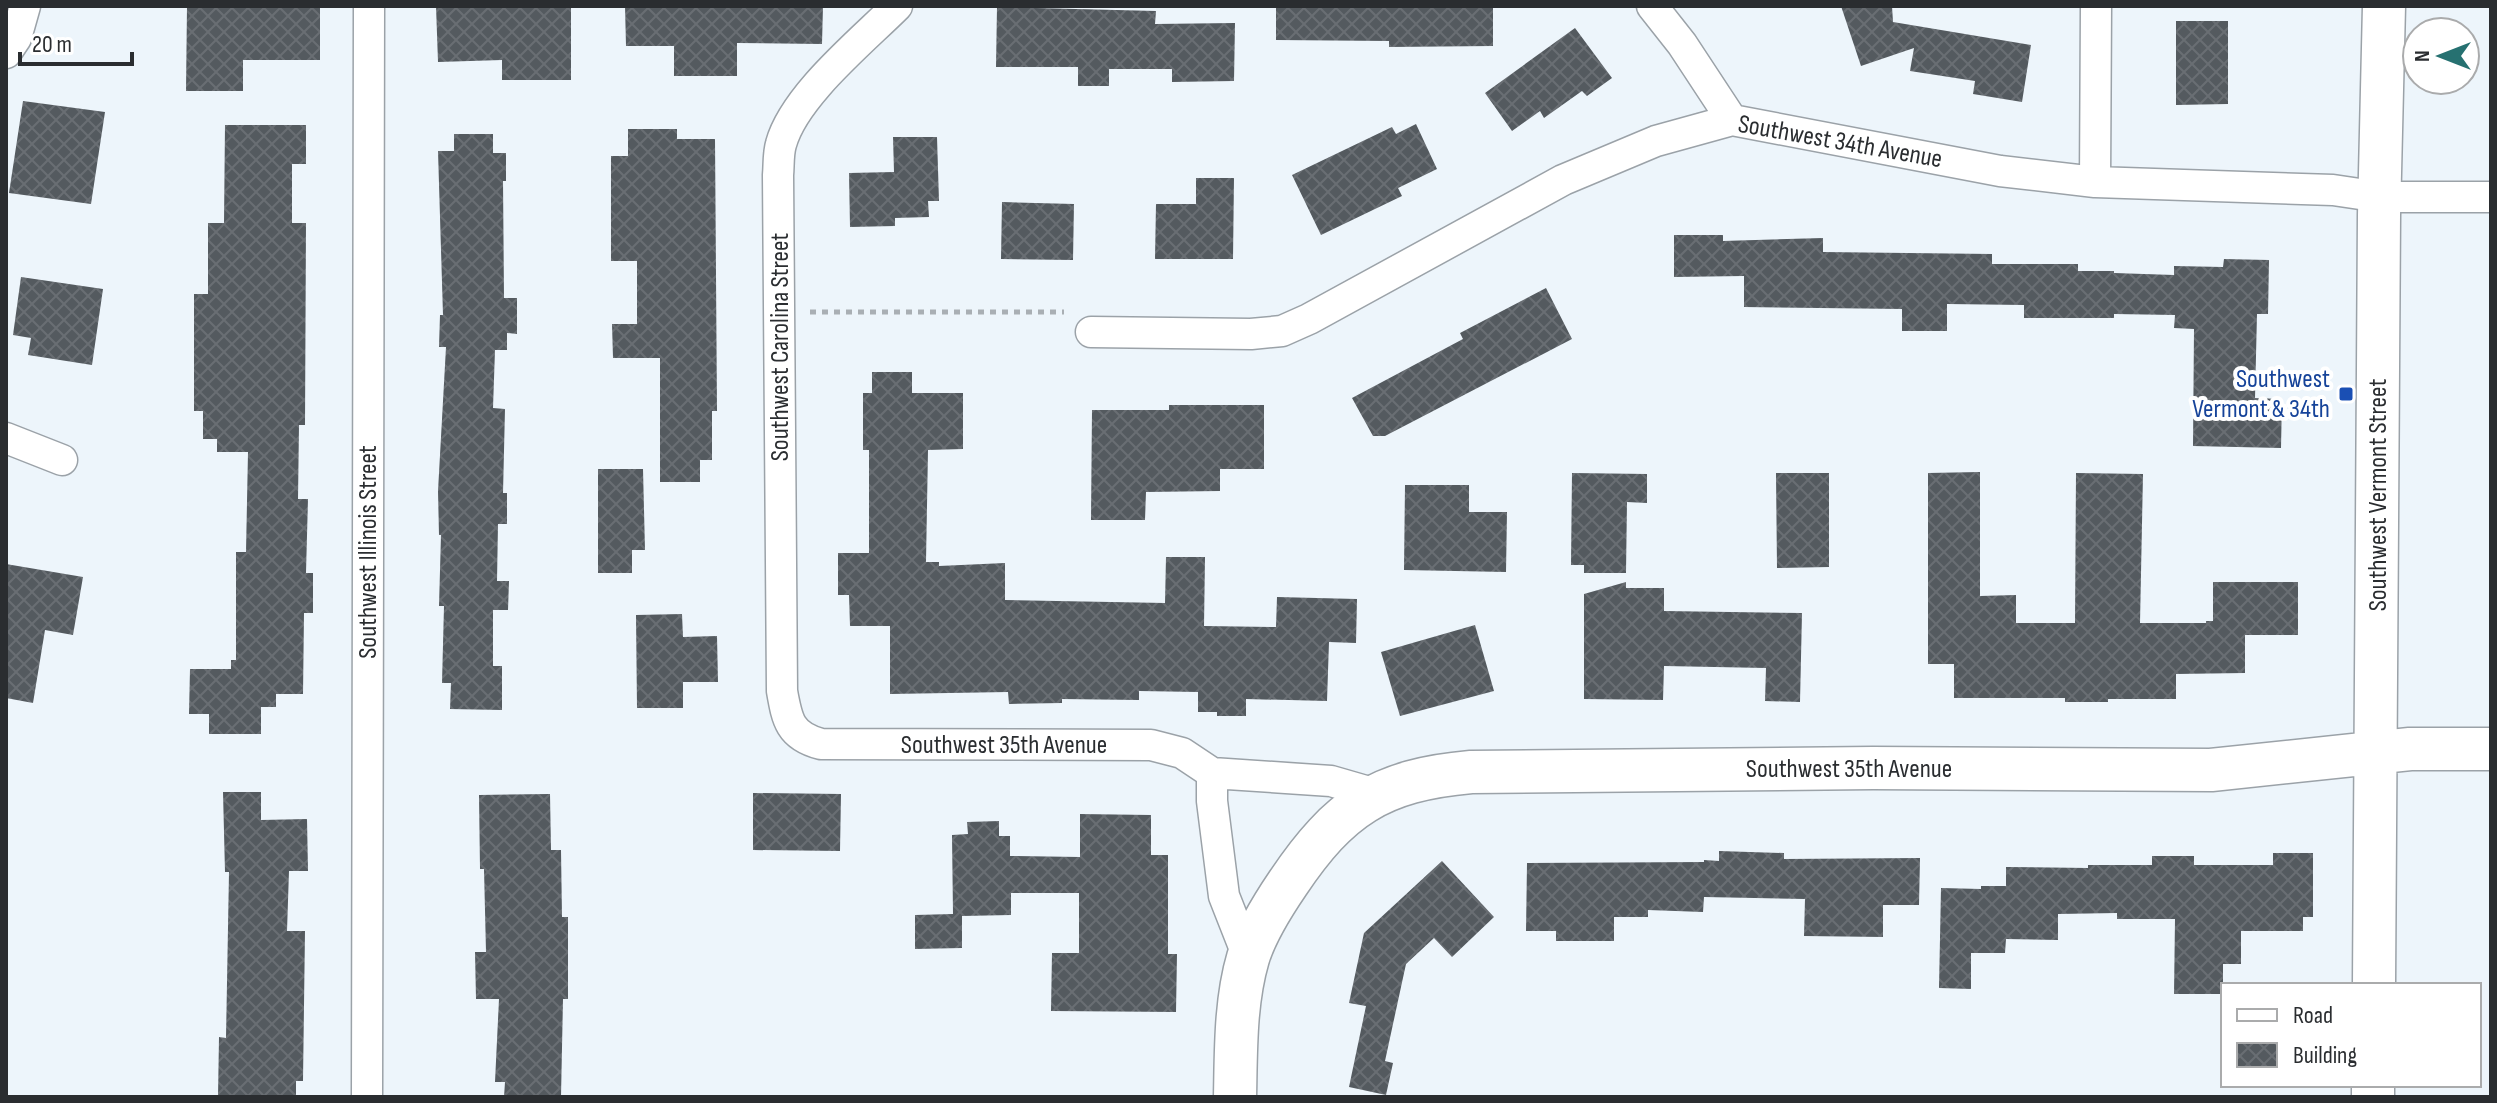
<svg xmlns="http://www.w3.org/2000/svg" width="2497" height="1103" font-family="'Sofia Sans Condensed',sans-serif">
<defs>
<pattern id="building-cross-hatch" width="8" height="8" patternUnits="userSpaceOnUse" patternTransform="scale(2)"><rect width="8" height="8" fill="#545a5f"/><path d="M0 0l8 8M0 8l8-8" fill="none" stroke="#696e73"/></pattern>
</defs>
<rect width="100%" height="100%" fill="#edf5fb"/>
<!-- building -->
<path fill="url(#building-cross-hatch)" d="M 187,6 L 320,6 L 320,60 L 243,60 L 243,91 L 186,91 Z
M 436,6 L 571,6 L 571,80 L 502,80 L 502,60 L 438,62 Z
M 625,6 L 823,6 L 822,44 L 737,43 L 737,76 L 674,76 L 674,46 L 626,46 Z
M 1276,6 L 1493,6 L 1493,46 L 1389,47 L 1389,41 L 1276,40 Z
M 1841,6 L 1892,6 L 1893,22 L 2031,45 L 2022,102 L 1973,94 L 1975,81 L 1910,71 L 1914,48 L 1861,66 Z
M 997,7 L 1156,11 L 1155,24 L 1235,23 L 1234,81 L 1172,82 L 1172,69 L 1109,69 L 1109,86 L 1078,86 L 1078,67 L 996,67 Z
M 2176,21 L 2228,21 L 2228,104 L 2176,105 Z
M 1575,28 L 1612,78 L 1587,96 L 1582,91 L 1544,118 L 1540,111 L 1512,131 L 1485,93 Z
M 23,101 L 105,112 L 91,204 L 9,193 Z
M 1416,124 L 1437,169 L 1398,188 L 1402,196 L 1321,235 L 1292,175 L 1392,127 L 1396,134 Z
M 225,125 L 306,125 L 306,164 L 292,164 L 292,223 L 306,223 L 305,425 L 299,425 L 298,499 L 308,499 L 306,573 L 313,573 L 313,613 L 304,613 L 303,694 L 276,694 L 276,707 L 261,707 L 261,734 L 209,734 L 209,714 L 189,714 L 190,669 L 231,669 L 231,660 L 236,660 L 236,552 L 246,552 L 248,452 L 217,452 L 217,439 L 203,439 L 203,411 L 194,411 L 194,294 L 208,294 L 208,223 L 224,223 Z
M 628,129 L 677,129 L 677,139 L 715,139 L 717,411 L 712,411 L 712,460 L 700,460 L 700,482 L 660,482 L 660,358 L 613,358 L 612,324 L 637,324 L 637,261 L 611,261 L 611,156 L 628,156 Z
M 454,134 L 493,134 L 493,153 L 506,153 L 506,181 L 503,181 L 504,298 L 517,298 L 517,334 L 507,333 L 507,350 L 495,350 L 493,408 L 505,409 L 503,493 L 507,493 L 507,524 L 498,524 L 497,581 L 509,581 L 508,610 L 493,610 L 493,666 L 502,666 L 502,710 L 450,709 L 451,683 L 442,683 L 444,606 L 439,606 L 441,535 L 439,535 L 438,491 L 446,347 L 439,347 L 440,315 L 443,315 L 438,151 L 454,151 Z
M 893,137 L 937,137 L 939,201 L 928,201 L 929,217 L 895,218 L 895,226 L 850,227 L 849,173 L 894,172 Z
M 1196,178 L 1234,178 L 1233,259 L 1155,259 L 1156,204 L 1196,204 Z
M 1002,202 L 1074,204 L 1073,260 L 1001,259 Z
M 1674,235 L 1723,235 L 1723,241 L 1823,238 L 1823,252 L 1992,254 L 1992,264 L 2078,264 L 2078,271 L 2114,271 L 2114,273 L 2174,275 L 2174,266 L 2223,267 L 2224,259 L 2269,260 L 2268,314 L 2257,314 L 2255,398 L 2282,399 L 2281,448 L 2193,446 L 2194,329 L 2174,328 L 2175,315 L 2114,314 L 2114,318 L 2024,318 L 2024,305 L 1947,304 L 1947,331 L 1902,331 L 1902,309 L 1744,307 L 1744,276 L 1674,277 Z
M 21,277 L 103,289 L 92,365 L 28,355 L 31,338 L 13,335 Z
M 1546,288 L 1572,339 L 1385,436 L 1373,436 L 1352,398 L 1463,339 L 1460,333 Z
M 872,372 L 912,372 L 912,393 L 963,393 L 963,449 L 928,450 L 926,562 L 939,562 L 939,566 L 1005,563 L 1005,600 L 1165,603 L 1166,557 L 1205,557 L 1204,626 L 1276,627 L 1277,597 L 1357,599 L 1356,643 L 1329,642 L 1327,701 L 1246,699 L 1246,716 L 1217,716 L 1217,712 L 1198,712 L 1198,692 L 1139,691 L 1139,700 L 1062,699 L 1062,703 L 1009,704 L 1008,692 L 890,694 L 890,626 L 850,626 L 849,595 L 838,595 L 838,553 L 869,553 L 869,450 L 863,450 L 863,393 L 872,393 Z
M 1169,405 L 1264,405 L 1264,469 L 1220,469 L 1220,491 L 1146,492 L 1145,520 L 1091,520 L 1092,410 L 1169,410 Z
M 598,469 L 643,469 L 645,550 L 632,550 L 632,573 L 598,573 Z
M 1980,472 L 1980,596 L 2016,595 L 2016,623 L 2075,623 L 2076,473 L 2143,474 L 2140,623 L 2206,623 L 2206,621 L 2213,621 L 2213,582 L 2298,582 L 2298,635 L 2245,635 L 2245,673 L 2176,674 L 2176,699 L 2108,699 L 2108,702 L 2065,702 L 2065,698 L 1954,698 L 1954,664 L 1928,664 L 1928,473 Z
M 1572,473 L 1647,474 L 1647,503 L 1627,502 L 1626,573 L 1584,573 L 1584,565 L 1571,565 Z
M 1776,473 L 1829,473 L 1829,567 L 1777,568 Z
M 1405,485 L 1469,485 L 1469,512 L 1507,512 L 1506,572 L 1404,570 Z
M 6,564 L 83,577 L 73,635 L 45,630 L 33,703 L 6,698 Z
M 1626,582 L 1626,588 L 1664,588 L 1664,611 L 1802,613 L 1800,702 L 1765,701 L 1766,668 L 1664,666 L 1663,700 L 1584,699 L 1584,594 Z
M 682,614 L 683,637 L 717,636 L 718,682 L 683,682 L 683,708 L 637,708 L 636,615 Z
M 1475,625 L 1494,691 L 1400,716 L 1381,652 Z
M 223,792 L 261,792 L 261,820 L 307,819 L 308,871 L 289,871 L 287,931 L 305,931 L 303,1081 L 296,1081 L 296,1097 L 218,1097 L 219,1037 L 226,1038 L 229,872 L 225,872 Z
M 753,793 L 841,794 L 840,851 L 753,850 Z
M 550,794 L 551,850 L 561,850 L 562,917 L 568,917 L 568,999 L 563,999 L 561,1097 L 504,1097 L 505,1082 L 495,1082 L 499,999 L 476,999 L 475,952 L 486,952 L 484,869 L 480,869 L 479,795 Z
M 1080,814 L 1151,815 L 1151,855 L 1168,855 L 1168,954 L 1177,954 L 1176,1012 L 1051,1011 L 1052,953 L 1079,953 L 1079,893 L 1011,893 L 1011,915 L 962,916 L 962,948 L 915,949 L 915,915 L 953,914 L 952,835 L 968,834 L 967,822 L 999,821 L 999,836 L 1010,836 L 1010,856 L 1080,857 Z
M 1719,851 L 1784,853 L 1784,859 L 1920,858 L 1919,905 L 1883,905 L 1883,937 L 1804,936 L 1805,899 L 1704,897 L 1703,912 L 1648,910 L 1648,917 L 1614,917 L 1614,941 L 1556,941 L 1556,931 L 1526,931 L 1527,863 L 1704,862 L 1704,860 L 1719,861 Z
M 2273,853 L 2313,853 L 2313,917 L 2303,917 L 2303,931 L 2241,931 L 2241,964 L 2223,964 L 2223,994 L 2174,994 L 2175,919 L 2117,919 L 2117,913 L 2058,914 L 2058,940 L 2006,939 L 2005,953 L 1971,953 L 1971,989 L 1939,988 L 1941,888 L 1981,889 L 1981,886 L 2006,886 L 2006,867 L 2088,868 L 2088,865 L 2152,865 L 2152,856 L 2194,856 L 2194,865 L 2273,865 Z
M 1442,861 L 1494,917 L 1452,957 L 1434,938 L 1406,964 L 1385,1061 L 1393,1063 L 1386,1095 L 1349,1087 L 1366,1006 L 1349,1003 L 1364,933 Z"/>
<g fill="none" stroke-linecap="round" stroke-linejoin="round">
<!-- street casing -->
<g stroke="#9ba2a8" stroke-width="33">
<path id="street" d="M 897,6 C 862,41 794,96 781,144 C 778,154 779,165 778,175 L 782,691 C 787,720 790,736 821,744 L 1151,745 L 1182,753 L 1212,773 L 1212,801 L 1224,896 L 1248,957
M 1652,6 L 1682,44 L 1732,120
M 6,53 L 16,38 L 25,6
M 2095,182 L 2096,6
M 1091,332 L 1251,334 L 1282,331 L 1309,319 L 1563,180 L 1656,141 L 1732,120 L 2000,171 L 2095,182 L 2333,190 L 2380,197 L 2491,197
M 6,438 L 62,460
M 1212,773 L 1331,781 L 1376,794
M 367,1097 L 369,6"/>
</g>
<!-- secondary casing -->
<g stroke="#9ba2a8" stroke-width="45">
<path id="secondary" d="M 2374,985 L 2379,215 L 2384,6
M 1235,1097 C 1236,1052 1235,1002 1248,958 C 1256,932 1273,905 1288,883 C 1339,807 1380,780 1471,772 L 1873,768 L 2211,770 L 2410,749 L 2491,749
M 2373,1097 L 2373,1085"/>
</g>
<!-- path -->
<path stroke="#a9afb4" stroke-width="5" stroke-dasharray="6 6" stroke-linecap="butt" d="M 810,312 L 1064,312"/>
<!-- street -->
<use href="#street" stroke="#fff" stroke-width="30"/>
<!-- secondary -->
<use href="#secondary" stroke="#fff" stroke-width="42"/>
</g>
<!-- markers -->
<rect fill="#1a4fb4" stroke="#fff" stroke-width="3" x="2338" y="386" width="16" height="16" rx="4"/>
<g text-anchor="middle" dominant-baseline="central" stroke-width="8" stroke-linejoin="round" paint-order="stroke">
<!-- street labels -->
<g font-size="26" fill="#2a2d30" stroke="#fff">
<text transform="translate(1840 142) rotate(10)">Southwest 34th Avenue</text>
<text transform="translate(780 347) rotate(-90)">Southwest Carolina Street</text>
<text transform="translate(2378 495) rotate(-90)">Southwest Vermont Street</text>
<text transform="translate(368 552) rotate(-90)">Southwest Illinois Street</text>
<text x="1004" y="745">Southwest 35th Avenue</text>
<text x="1849" y="769">Southwest 35th Avenue</text>
</g>
<!-- transit labels -->
<g font-size="26" fill="#164399" stroke="#fff" text-anchor="end">
<text x="2330" y="379">Southwest<tspan x="2330" dy="30">Vermont &amp; 34th</tspan></text>
</g>
</g>
<!-- border -->
<rect width="2497" height="1103" fill="none" stroke="#2a2d30" stroke-width="16"/>
<!-- legend -->
<rect x="2221" y="983" width="260" height="104" fill="#ffffff" stroke="#aaabac" stroke-width="2"/>
<rect x="2237" y="1009" width="40" height="12" fill="#ffffff" stroke="#aaabac" stroke-width="2"/>
<text x="2293" y="1023" font-size="24" fill="#2a2d30">Road</text>
<rect x="2237" y="1043" width="40" height="24" fill="url(#building-cross-hatch)" stroke="#aaabac" stroke-width="2"/>
<text x="2293" y="1063" font-size="24" fill="#2a2d30">Building</text>
<!-- north arrow -->
<g transform="translate(2441 56) rotate(270)"><circle r="38" fill="#ffffff" stroke="#aaabac" stroke-width="2"/>
<path d="M0-6L14 30L0 20L-14 30Z" fill="#267171"/>
<text y="-12" font-size="22" font-weight="bold" text-anchor="middle" fill="#2a2d30">N</text>
</g>
<!-- scale -->
<path d="M20 52v12h112v-12" fill="none" stroke="#2a2d30" stroke-width="4"/>
<text x="32" y="52" font-size="24" fill="#2a2d30" stroke="#ffffff" stroke-width="6" paint-order="stroke">20 m</text>
</svg>
